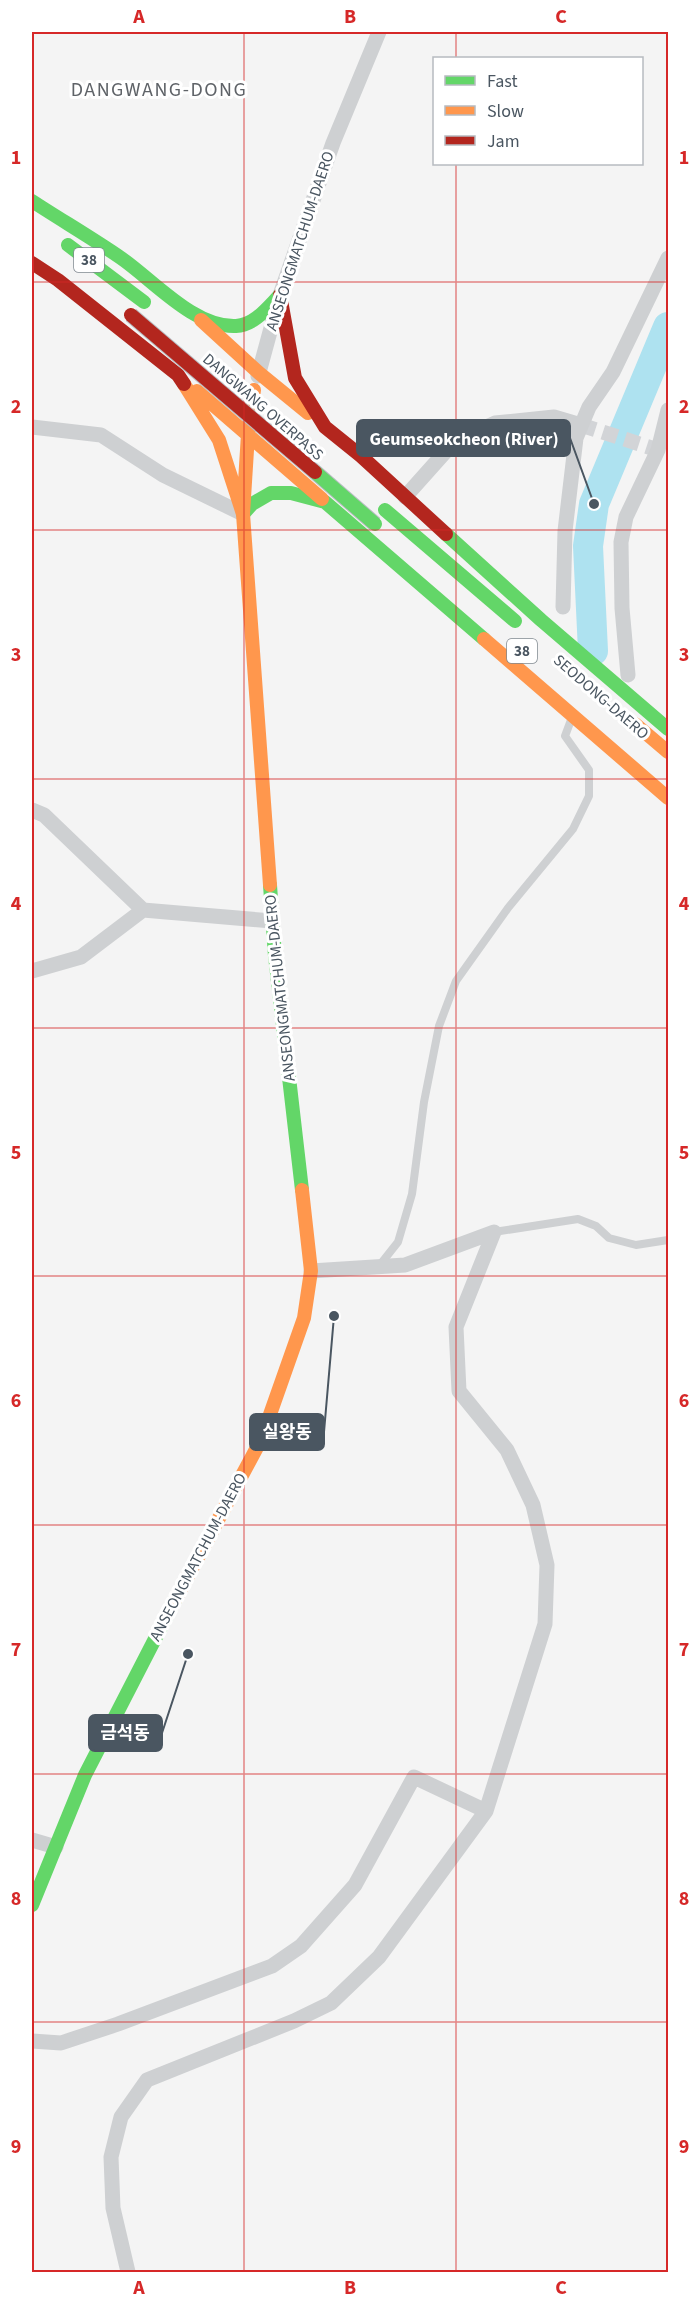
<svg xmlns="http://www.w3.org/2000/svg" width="700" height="2304" font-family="'Source Sans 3','Noto Sans KR',sans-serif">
<rect width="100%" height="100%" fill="#f4f4f4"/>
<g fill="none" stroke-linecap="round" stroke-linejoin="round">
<!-- river -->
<path stroke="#aee2f0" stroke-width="30" d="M 593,651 L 588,546 L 594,504 L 668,327"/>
<!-- street-tunnel -->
<path stroke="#d2d4d7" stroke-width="15" stroke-dasharray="15 8" stroke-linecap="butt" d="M 581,425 L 658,450"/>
<!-- lane -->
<path stroke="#ced0d2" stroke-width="8" d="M 494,1232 L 578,1219 L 596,1226 L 609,1238 L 636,1245 L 668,1240
M 379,1266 L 398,1242 L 412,1194 L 424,1102 L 439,1026 L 456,981 L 508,908 L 573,829 L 589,796 L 589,770 L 565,736 L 571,720"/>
<!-- street -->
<path stroke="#ced0d2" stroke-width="15" d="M 258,376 L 280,295 L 333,143 L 379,32
M 32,427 L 101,435 L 163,475 L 243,514
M 405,497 L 455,441 L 495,423 L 554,417 L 581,425
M 563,607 L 565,531 L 576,438 L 589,407 L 613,372 L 668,258
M 628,675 L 622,608 L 621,542 L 626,517 L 658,450 L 668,410
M 32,810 L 44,815 L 143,910
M 32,971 L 81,957 L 143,910 L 272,921
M 32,1840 L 56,1847
M 32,2041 L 61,2043 L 118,2024 L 272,1966 L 301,1946 L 355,1885 L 414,1777 L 486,1811 L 545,1624 L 547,1565 L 533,1505 L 507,1450 L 459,1391 L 456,1327 L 494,1232 L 405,1265 L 311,1271
M 128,2272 L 113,2208 L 111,2157 L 121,2117 L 147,2080 L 294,2021 L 331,2003 L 379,1957 L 486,1811"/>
<!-- fast -->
<path stroke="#63d668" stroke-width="14" d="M 32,201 C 61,220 92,238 121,258 C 153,280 194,328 236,326 C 255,325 268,307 280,295
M 68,245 L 144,302
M 385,510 L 515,621
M 243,514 L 252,504 L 271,493 L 291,493 L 325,502 L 484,639
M 446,534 L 541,620 L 668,729
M 270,885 L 275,956 L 302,1190
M 32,1905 L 85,1775 L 175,1600"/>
<!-- slow -->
<path stroke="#ff974d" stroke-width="14" d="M 201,320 L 259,373 L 308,413
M 184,384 L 219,440 L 243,514
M 254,390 L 248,434 L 243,514 L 270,885
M 197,391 L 322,499
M 484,639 L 668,798
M 635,724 L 668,752
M 175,1600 L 261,1440 L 304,1318 L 311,1271 L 302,1190"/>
<!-- jam -->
<path stroke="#b3261e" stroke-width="14" d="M 32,263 L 58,280 L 178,375 L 184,384
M 280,295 L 295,378 L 325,427 L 361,456 L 446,534"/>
<!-- fast-bridge casing -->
<g stroke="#b9bec3" stroke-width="16" stroke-linecap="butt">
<path id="fast-bridge" d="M 315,472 L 375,524"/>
</g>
<!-- jam-bridge casing -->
<g stroke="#b9bec3" stroke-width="16" stroke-linecap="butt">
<path id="jam-bridge" d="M 131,315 L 315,472"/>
</g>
<!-- fast-bridge -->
<use href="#fast-bridge" stroke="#63d668" stroke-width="14"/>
<!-- jam-bridge -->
<use href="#jam-bridge" stroke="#b3261e" stroke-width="14"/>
</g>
<!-- grid -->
<path fill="none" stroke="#d62828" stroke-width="1.5" stroke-opacity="0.55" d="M 244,32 L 244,2272M 456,32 L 456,58M 456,164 L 456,2272M 32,282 L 668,282M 32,530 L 668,530M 32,779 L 668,779M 32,1028 L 668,1028M 32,1276 L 668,1276M 32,1525 L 668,1525M 32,1774 L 668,1774M 32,2022 L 668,2022"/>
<g text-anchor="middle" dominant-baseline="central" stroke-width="6" stroke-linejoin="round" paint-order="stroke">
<!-- shield labels -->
<g fill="#fff" stroke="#808990" stroke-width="1.5">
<rect x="74" y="248" width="30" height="24" rx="4.5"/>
<rect x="507" y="639" width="30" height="24" rx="4.5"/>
</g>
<g font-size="15" font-weight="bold" fill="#4a5661">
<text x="89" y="260">38</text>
<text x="522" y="651">38</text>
</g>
<!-- street labels -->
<g font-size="16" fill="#4a5661" stroke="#fff">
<text transform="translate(300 241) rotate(-72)">ANSEONGMATCHUM-DAERO</text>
<text transform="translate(263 407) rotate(41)">DANGWANG OVERPASS</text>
<text transform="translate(601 697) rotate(41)">SEODONG-DAERO</text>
<text transform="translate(280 988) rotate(-96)">ANSEONGMATCHUM-DAERO</text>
<text transform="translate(198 1557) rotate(-62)">ANSEONGMATCHUM-DAERO</text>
</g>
<!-- quarter labels -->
<g font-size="20" letter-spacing="1.5" fill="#5f6368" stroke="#fff">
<text x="159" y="90">DANGWANG-DONG</text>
</g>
</g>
<!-- callouts -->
<path fill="none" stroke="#4a5661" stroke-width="2" d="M594 504L570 438M334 1316L324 1432M188 1654L162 1733"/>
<g fill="#4a5661" stroke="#fff" stroke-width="2">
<circle cx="594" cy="504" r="6"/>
<circle cx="334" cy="1316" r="6"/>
<circle cx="188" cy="1654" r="6"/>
</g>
<g fill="#4a5661" stroke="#4a5661" stroke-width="2">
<rect x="357" y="420" width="213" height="36" rx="6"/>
<rect x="250" y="1414" width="74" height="36" rx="6"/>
<rect x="89" y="1715" width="73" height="36" rx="6"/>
</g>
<g font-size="18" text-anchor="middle" font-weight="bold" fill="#fff">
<text x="464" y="445">Geumseokcheon (River)</text>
<text x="287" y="1438">실왕동</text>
<text x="125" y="1739">금석동</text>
</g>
<!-- border -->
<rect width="700" height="2304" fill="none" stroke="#ffffff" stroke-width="66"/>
<!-- legend -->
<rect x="433" y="57" width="210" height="108" fill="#ffffff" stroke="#b7bbc0" stroke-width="1.5"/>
<rect x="445" y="76" width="30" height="9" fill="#63d668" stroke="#b7bbc0" stroke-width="1.5"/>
<text x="487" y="87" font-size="18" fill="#4a5661">Fast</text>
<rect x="445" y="106" width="30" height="9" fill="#ff974d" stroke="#b7bbc0" stroke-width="1.5"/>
<text x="487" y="117" font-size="18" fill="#4a5661">Slow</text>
<rect x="445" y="136" width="30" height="9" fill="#b3261e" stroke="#b7bbc0" stroke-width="1.5"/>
<text x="487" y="147" font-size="18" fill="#4a5661">Jam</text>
<rect x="33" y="33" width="634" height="2238" fill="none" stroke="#d62828" stroke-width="2"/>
<g font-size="20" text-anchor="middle" font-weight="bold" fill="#d62828">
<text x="139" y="23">A</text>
<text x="350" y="23">B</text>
<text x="561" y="23">C</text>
<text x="16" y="164">1</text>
<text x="684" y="164">1</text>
<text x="16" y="413">2</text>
<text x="684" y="413">2</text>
<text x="16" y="661">3</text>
<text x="684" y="661">3</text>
<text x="16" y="910">4</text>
<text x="684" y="910">4</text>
<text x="16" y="1159">5</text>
<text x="684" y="1159">5</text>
<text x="16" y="1407">6</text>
<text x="684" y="1407">6</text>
<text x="16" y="1656">7</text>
<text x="684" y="1656">7</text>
<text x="16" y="1905">8</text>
<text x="684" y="1905">8</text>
<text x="16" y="2153">9</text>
<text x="684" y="2153">9</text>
<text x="139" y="2294">A</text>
<text x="350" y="2294">B</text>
<text x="561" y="2294">C</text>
</g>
</svg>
